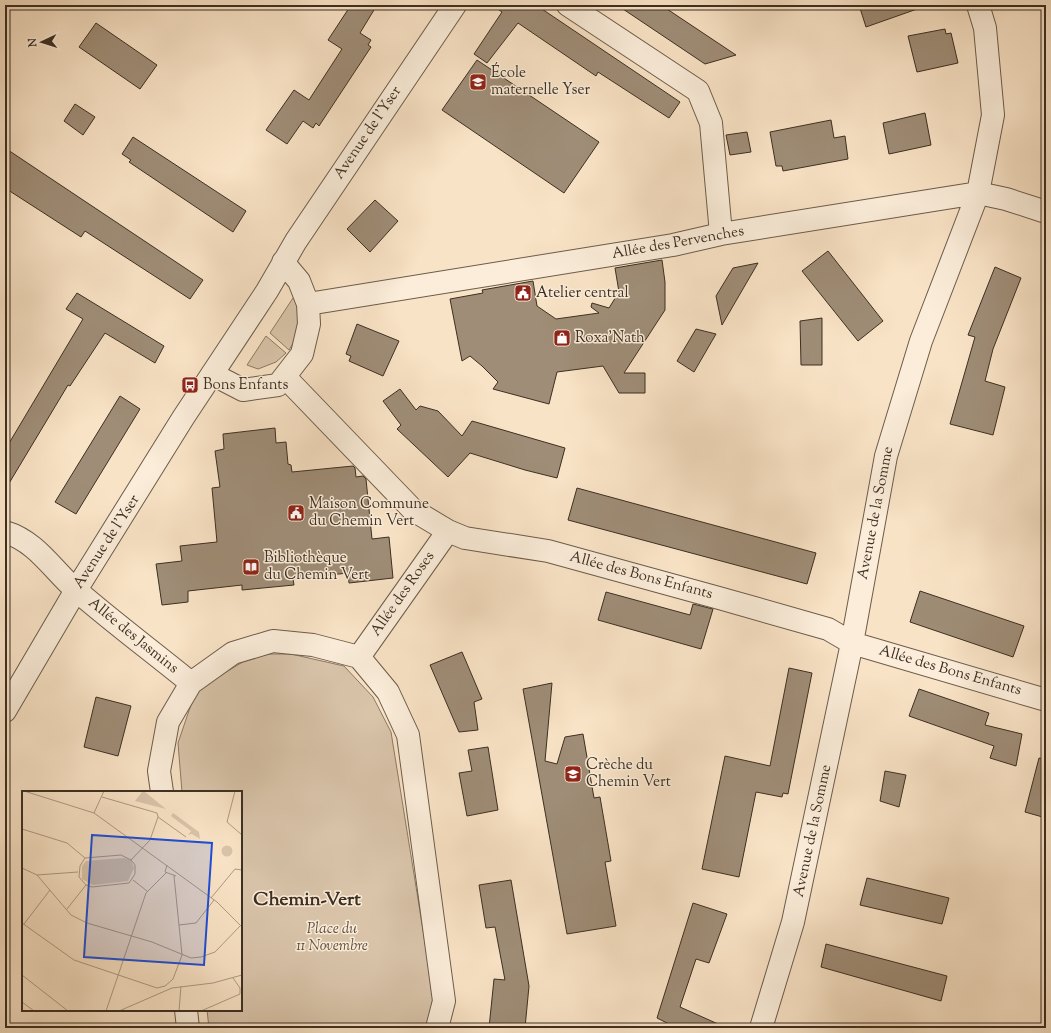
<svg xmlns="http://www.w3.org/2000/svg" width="1051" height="1033" font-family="'Sorts Mill Goudy',serif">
<rect width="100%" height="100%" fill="#f9e3c6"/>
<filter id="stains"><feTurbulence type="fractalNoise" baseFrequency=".005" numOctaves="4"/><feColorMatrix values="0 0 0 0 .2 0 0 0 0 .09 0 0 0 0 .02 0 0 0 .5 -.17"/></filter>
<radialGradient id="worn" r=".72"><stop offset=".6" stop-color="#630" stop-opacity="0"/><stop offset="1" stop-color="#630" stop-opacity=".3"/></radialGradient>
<!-- green -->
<path fill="#d9c4aa" stroke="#8b7a66" d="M 295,295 C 300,320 303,328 289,350 L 270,333 Z
M 266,336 L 286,353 L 276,362 L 258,369 L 247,365 Z
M 256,654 L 291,654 L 344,666 L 373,697 L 391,732 L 434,998 L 426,1028 L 209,1028 L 207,1010 L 241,1010 L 241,792 L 182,792 L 178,743 L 196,690 Z"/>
<!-- building -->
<path fill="#9f8d77" stroke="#3d2f22" d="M 351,5 L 377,5 L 360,33 L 371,40 L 368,45 L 371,47 L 319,126 L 316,123 L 313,128 L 303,121 L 287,144 L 266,130 L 294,90 L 309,100 L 342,49 L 328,40 Z
M 492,5 L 536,5 L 680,102 L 669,118 L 598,72 L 596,76 L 518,23 L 487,63 L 474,54 L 502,12 Z
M 617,5 L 661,5 L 736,55 L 705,64 Z
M 859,5 L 919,5 L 920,8 L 866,27 Z
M 96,23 L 157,65 L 140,89 L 79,47 Z
M 945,29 L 946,34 L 951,33 L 958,63 L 917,72 L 908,36 Z
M 477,60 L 599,142 L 564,193 L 442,110 Z
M 75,104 L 95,117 L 83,135 L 64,121 Z
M 925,113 L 931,145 L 889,154 L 883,123 Z
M 831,120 L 834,138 L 845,136 L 848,159 L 783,171 L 782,166 L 776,166 L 770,132 Z
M 747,132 L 751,152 L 730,155 L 726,135 Z
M 133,137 L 246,211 L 233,232 L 129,162 L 131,160 L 122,154 Z
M 5,148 L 203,280 L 190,299 L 85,231 L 81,237 L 5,188 Z
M 375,200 L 398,221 L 370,252 L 347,229 Z
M 828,251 L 883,321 L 858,341 L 802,271 Z
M 662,260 L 665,282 L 665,310 L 624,373 L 645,373 L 645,393 L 619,393 L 603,366 L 557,372 L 549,404 L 493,389 L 498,382 L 482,366 L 470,356 L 462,361 L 450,299 L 483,293 L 482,290 L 533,281 L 537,306 L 556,319 L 599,313 L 591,307 L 592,303 L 609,308 L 619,292 L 615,268 Z
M 758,263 L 722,325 L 716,296 L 733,268 Z
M 995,267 L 1021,278 L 993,349 L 985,381 L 1005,387 L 993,435 L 950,424 L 975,337 L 968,335 Z
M 77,293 L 164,346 L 155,363 L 105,333 L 70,386 L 68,385 L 5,490 L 5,450 L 83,319 L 66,309 Z
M 822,318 L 822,365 L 801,365 L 800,321 Z
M 357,324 L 399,341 L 383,376 L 349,361 L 351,356 L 346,354 Z
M 696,329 L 716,334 L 694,372 L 677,361 Z
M 400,389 L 416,410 L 420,406 L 438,411 L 462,436 L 472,421 L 565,448 L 557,478 L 525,470 L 470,453 L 448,477 L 397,429 L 401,425 L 383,401 Z
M 120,396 L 140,409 L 76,514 L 55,502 Z
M 275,428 L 276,443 L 286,442 L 288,464 L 291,465 L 292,472 L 353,466 L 355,468 L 356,477 L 363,476 L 366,479 L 372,539 L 389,537 L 393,578 L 349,583 L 348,573 L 293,579 L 294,585 L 242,590 L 242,585 L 188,591 L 188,602 L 162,605 L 156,564 L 182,561 L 180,546 L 217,542 L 212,488 L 220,487 L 215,451 L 224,449 L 223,434 Z
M 577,488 L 816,553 L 807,584 L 568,520 Z
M 920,591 L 1024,626 L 1013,657 L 910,622 Z
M 606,592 L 690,615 L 693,604 L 713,609 L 701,649 L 598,620 Z
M 462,652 L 482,699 L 474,702 L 478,730 L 459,732 L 430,665 Z
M 789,668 L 812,673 L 788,794 L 783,793 L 782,797 L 756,792 L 739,877 L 702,869 L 725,756 L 770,766 Z
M 552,683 L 545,761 L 557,764 L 565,737 L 583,734 L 594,798 L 600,797 L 611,861 L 605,862 L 616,926 L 567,934 L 523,689 Z
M 919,689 L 989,713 L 985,725 L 1022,734 L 1016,766 L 990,758 L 994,746 L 909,716 Z
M 96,697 L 131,706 L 118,756 L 84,747 Z
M 488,747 L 498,810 L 467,816 L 459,773 L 472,771 L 468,750 Z
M 1039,758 L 1046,759 L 1046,818 L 1025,812 Z
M 885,771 L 906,775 L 899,807 L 880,801 Z
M 867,878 L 949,898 L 942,924 L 860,905 Z
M 511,880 L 529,986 L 525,1028 L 489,1028 L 494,979 L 505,980 L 495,927 L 486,928 L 479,885 Z
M 693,903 L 727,914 L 709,963 L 696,959 L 680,1007 L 727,1028 L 677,1028 L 657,1018 Z
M 826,944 L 947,976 L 941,1001 L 821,967 Z"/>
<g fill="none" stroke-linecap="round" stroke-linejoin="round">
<!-- street casing -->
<g stroke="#6c5c4b" stroke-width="24">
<path id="street" d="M 568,5 L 698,91 L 711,123 L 721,234
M 308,304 L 673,245 L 721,234 L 978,193 L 1006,199 L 1046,212
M 212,374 L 243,390 L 278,385 L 302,354 L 309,324 L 308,304 L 299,281 L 283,262
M 285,377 L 413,510 L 448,531 L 465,538 L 548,551 L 719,598 L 828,629 L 852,643 L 1046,700
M 5,532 C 38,542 53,571 77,591 C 114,623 153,652 191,683
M 359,657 L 448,531
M 5,711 L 76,590 L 183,418 L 267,291 L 296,241 L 455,5
M 162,792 L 159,771 L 168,722 L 191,683 L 233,653 L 273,641 L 313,645 L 359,657 L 388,692 L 408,735 L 444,1001 L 437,1028
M 186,1010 L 188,1028
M 761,1028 L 793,922 L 852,643 L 886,456 L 921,341 L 978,193 L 993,115 L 985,28 L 978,5"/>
</g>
<!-- path -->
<path stroke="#3d2f22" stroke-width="2.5" stroke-dasharray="3 2" stroke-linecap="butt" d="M 5,7 L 6,5"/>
<!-- street -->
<use href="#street" stroke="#fbedda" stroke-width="22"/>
</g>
<!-- icons -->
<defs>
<g id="school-square" transform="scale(0.9)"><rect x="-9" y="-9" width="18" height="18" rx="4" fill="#8f2418" stroke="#fbedda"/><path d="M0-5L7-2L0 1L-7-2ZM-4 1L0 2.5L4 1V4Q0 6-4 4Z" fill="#fff"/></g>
<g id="civic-square" transform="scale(0.9)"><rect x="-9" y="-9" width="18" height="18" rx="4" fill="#8f2418" stroke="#fbedda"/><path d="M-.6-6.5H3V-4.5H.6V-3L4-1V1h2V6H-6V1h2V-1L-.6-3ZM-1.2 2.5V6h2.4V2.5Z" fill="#fff"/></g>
<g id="shop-square" transform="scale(0.9)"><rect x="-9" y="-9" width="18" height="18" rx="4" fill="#8f2418" stroke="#fbedda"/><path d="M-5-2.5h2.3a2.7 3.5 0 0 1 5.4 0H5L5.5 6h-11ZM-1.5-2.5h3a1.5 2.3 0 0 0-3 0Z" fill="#fff"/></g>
<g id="bus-square" transform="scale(0.9)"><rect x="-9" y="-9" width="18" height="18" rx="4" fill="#8f2418" stroke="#fbedda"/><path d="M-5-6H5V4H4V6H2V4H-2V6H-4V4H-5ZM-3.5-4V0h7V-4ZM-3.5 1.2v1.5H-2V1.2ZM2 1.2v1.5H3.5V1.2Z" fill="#fff"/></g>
<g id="library-square" transform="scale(0.9)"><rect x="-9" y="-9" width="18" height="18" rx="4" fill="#8f2418" stroke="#fbedda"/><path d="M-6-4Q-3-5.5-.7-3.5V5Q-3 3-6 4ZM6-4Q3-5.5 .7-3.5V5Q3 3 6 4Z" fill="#fff"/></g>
</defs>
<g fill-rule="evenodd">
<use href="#school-square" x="478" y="82"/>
<use href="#civic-square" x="523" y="293"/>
<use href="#shop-square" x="562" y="338"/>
<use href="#bus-square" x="190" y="385"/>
<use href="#civic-square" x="296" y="513"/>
<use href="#library-square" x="251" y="567"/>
<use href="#school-square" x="573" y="774"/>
</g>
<g text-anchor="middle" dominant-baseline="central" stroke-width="3" stroke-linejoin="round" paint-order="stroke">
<!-- poi labels -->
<g font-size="15" fill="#3d2f22" stroke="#fbedda" text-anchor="start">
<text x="491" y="73">École<tspan x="491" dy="17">maternelle Yser</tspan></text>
<text x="536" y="293">Atelier central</text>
<text x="575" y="338">Roxa'Nath</text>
<text x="203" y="385">Bons Enfants</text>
<text x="309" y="504">Maison Commune<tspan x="309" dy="17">du Chemin Vert</tspan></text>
<text x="264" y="558">Bibliothèque<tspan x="264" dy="17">du Chemin Vert</tspan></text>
<text x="586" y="765">Crèche du<tspan x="586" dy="17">Chemin Vert</tspan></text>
</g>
<!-- street labels -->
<g font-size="15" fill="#3d2f22" stroke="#fbedda">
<text transform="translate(368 133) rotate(-56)">Avenue de l'Yser</text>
<text transform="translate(678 243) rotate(-10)">Allée des Pervenches</text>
<text transform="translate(876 513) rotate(-79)">Avenue de la Somme</text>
<text transform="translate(107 542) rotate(-57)">Avenue de l'Yser</text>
<text transform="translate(641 576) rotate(15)">Allée des Bons Enfants</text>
<text transform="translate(403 594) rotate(-55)">Allée des Roses</text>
<text transform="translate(133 636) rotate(39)">Allée des Jasmins</text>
<text transform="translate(950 671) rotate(16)">Allée des Bons Enfants</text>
<text transform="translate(813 831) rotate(-78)">Avenue de la Somme</text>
</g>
<!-- park labels -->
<g font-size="15" font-style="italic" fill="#5c4d3d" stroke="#fbedda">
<text x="332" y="929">Place du<tspan x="332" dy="17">11 Novembre</tspan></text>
</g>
<!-- district labels -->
<g font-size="19" font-weight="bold" fill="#3d2f22" stroke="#fbedda">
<text x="307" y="900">Chemin-Vert</text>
</g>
</g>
<!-- overview -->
<g transform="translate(22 791)">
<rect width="220" height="220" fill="#f9e3c6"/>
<path d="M 120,1 L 123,1 L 144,18 L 113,10 ZM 151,22 L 177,41 L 178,48 L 170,43 L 166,44 L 169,40 L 149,25 ZM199.5 60a5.5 5.5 0 1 1 11 0a5.5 5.5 0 1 1-11 0ZM 102,67 L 109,69 L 112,77 L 106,90 L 71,94 L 60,88 L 60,75 L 64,70 Z" fill="#d9c4aa"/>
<path fill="none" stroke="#ae9b84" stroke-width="1" d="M 2,0 L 72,22 L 195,111 L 220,136M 213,0 L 205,31 L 220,44M 80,6 L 135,22 L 136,26 L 164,46M 72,22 L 82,0M 0,38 L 45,52 L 63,67M 99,64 L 109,69 L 113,74 L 113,83 L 107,92 L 70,96 L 64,94 L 57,86 L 58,75 L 63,67 ZM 109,69 L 128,49 L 136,26M 145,74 L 143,81 L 154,85M 0,77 L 15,84 L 56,81M 15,84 L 49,124 L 65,132 L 130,151 L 169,167 L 179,166 L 193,161 L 220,133M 111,89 L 125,100M 189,107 L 213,78 L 220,79M 45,118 L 64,94M 0,132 L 52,169 L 135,197 L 143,195 L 151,188 L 160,164 L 152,85M 2,133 L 28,99M 157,134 L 174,132 L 192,109M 0,184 L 46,220M 0,211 L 12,220M 84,220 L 124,102 L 144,82M 97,220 L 150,197 L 191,192 L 220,184M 157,220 L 159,195M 179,220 L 218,203 L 218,197 L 211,187"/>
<path fill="#1d4ed8" fill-opacity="0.15" stroke="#1d4ed8" stroke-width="2" d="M 70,44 L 190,52 L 182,174 L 62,166 Z"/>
<rect width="220" height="220" fill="none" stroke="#3d2f22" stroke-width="2"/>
</g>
<!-- margin -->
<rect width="1051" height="1033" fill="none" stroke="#f9e3c6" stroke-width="20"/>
<rect x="6" y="6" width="1039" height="1021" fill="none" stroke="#3d2f22" stroke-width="2"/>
<rect x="10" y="10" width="1031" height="1013" fill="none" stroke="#3d2f22"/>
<!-- north arrow -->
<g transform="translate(42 42) rotate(266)" stroke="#fbedda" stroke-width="3" paint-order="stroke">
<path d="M0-3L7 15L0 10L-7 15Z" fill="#3d2f22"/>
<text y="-6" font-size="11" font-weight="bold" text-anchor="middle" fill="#3d2f22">N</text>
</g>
<rect width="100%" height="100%" filter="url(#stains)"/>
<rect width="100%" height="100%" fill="url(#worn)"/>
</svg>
